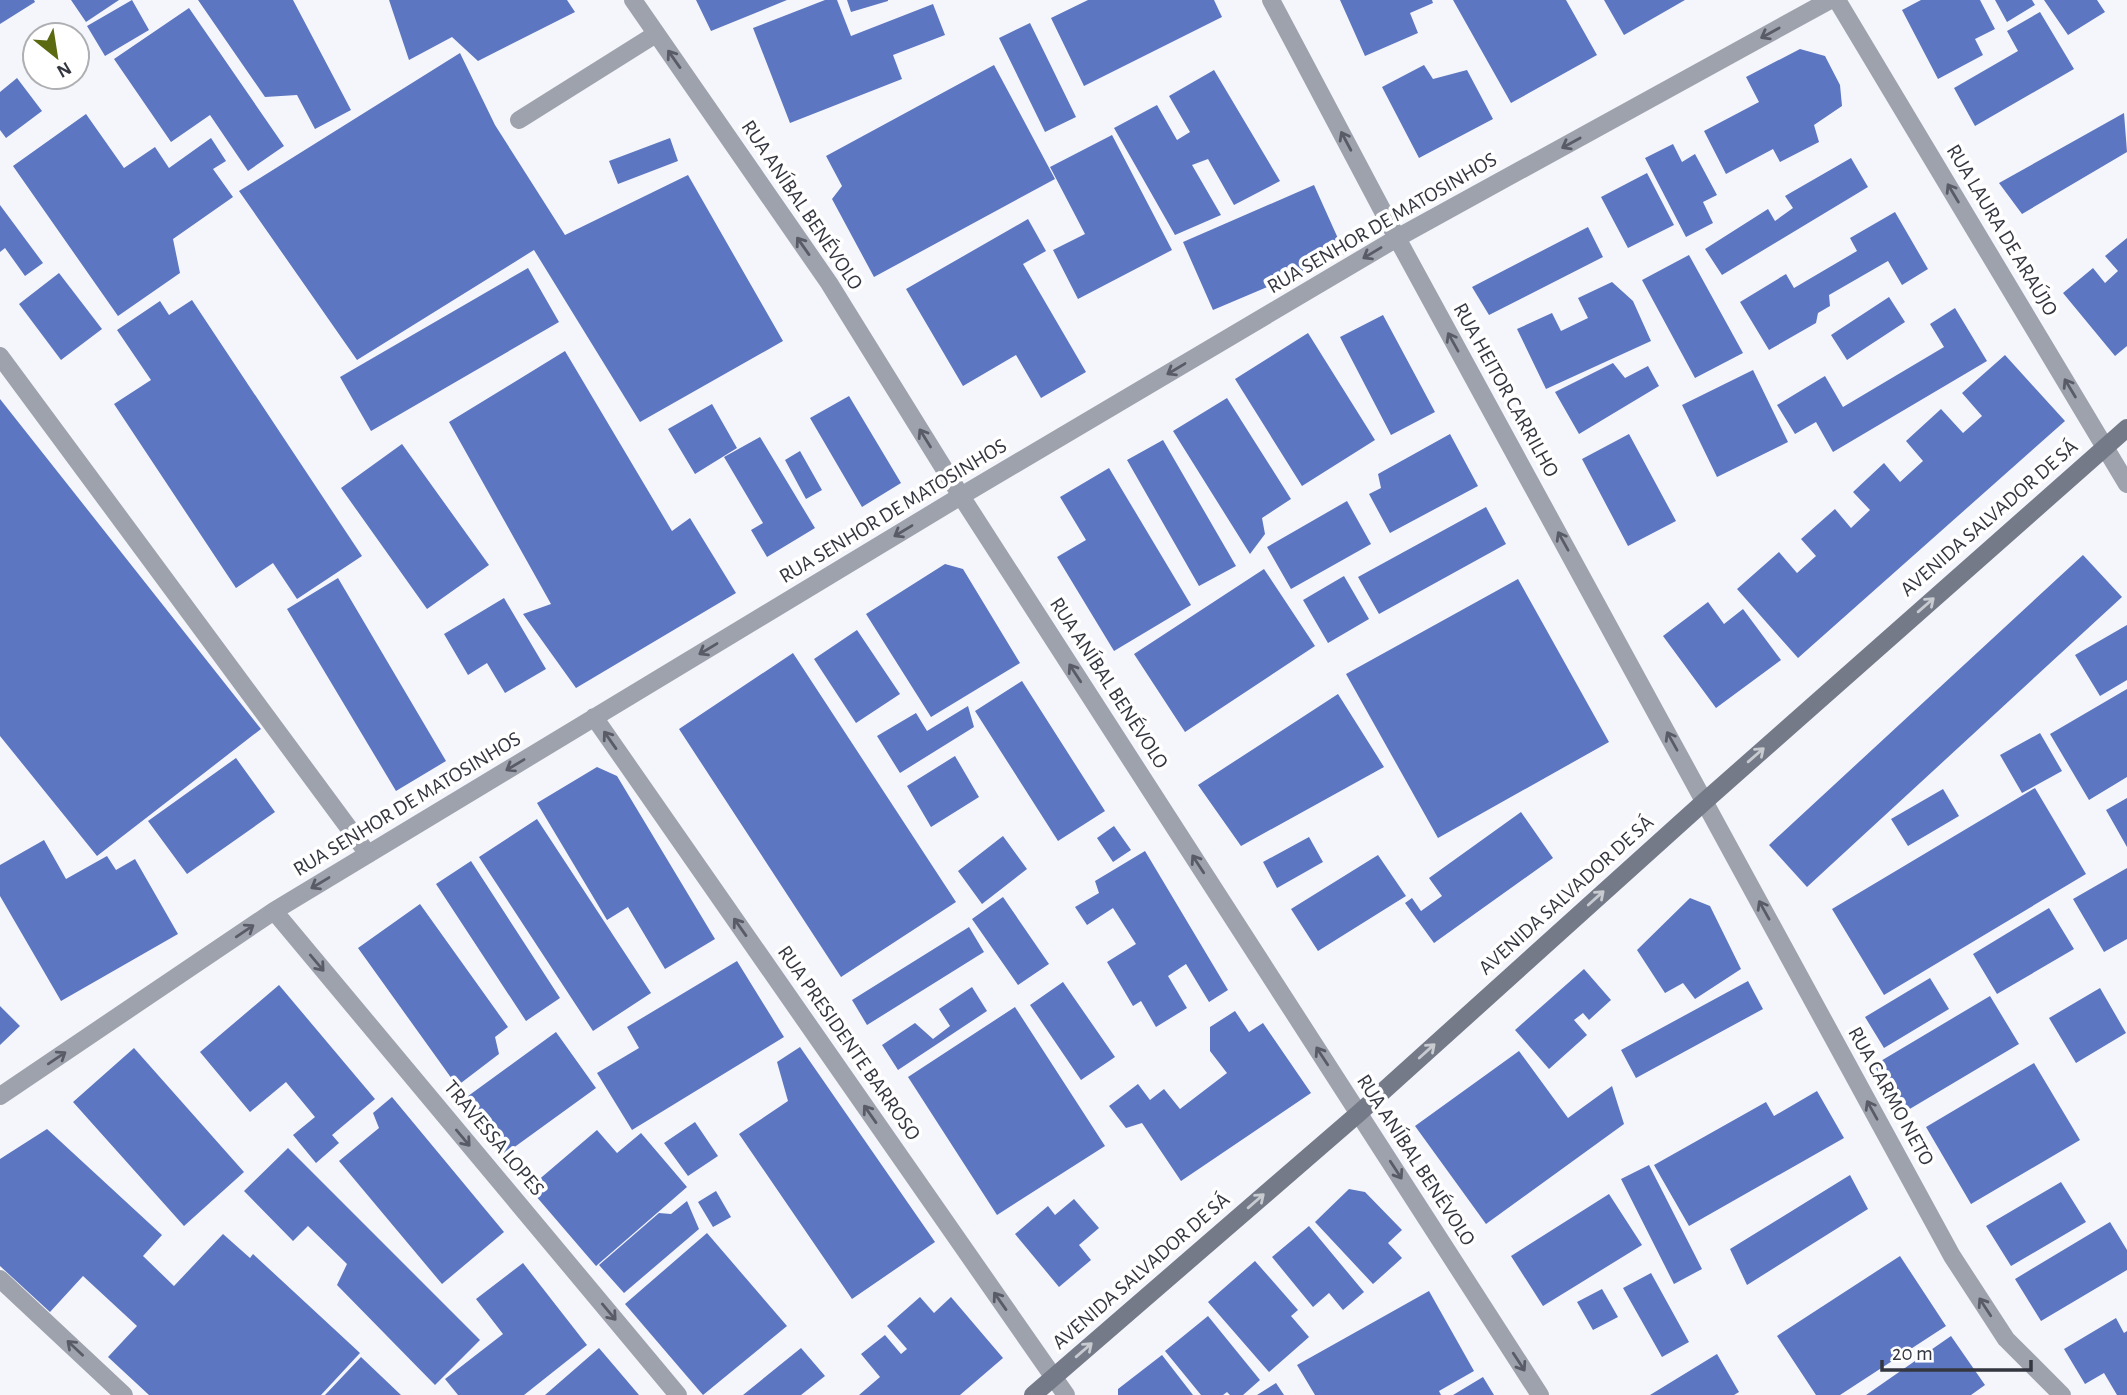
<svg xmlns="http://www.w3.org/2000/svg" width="2127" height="1395" font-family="'Alegreya Sans',sans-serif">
<rect width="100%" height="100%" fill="#f5f6fb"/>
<!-- building -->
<path fill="#5c76c1" d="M 0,0 L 34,0 L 35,2 L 0,24 Z
M 71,0 L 119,0 L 86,22 Z
M 132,0 L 149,30 L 105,56 L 87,26 Z
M 198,0 L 293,0 L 351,110 L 315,129 L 297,95 L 265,97 Z
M 389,0 L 567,0 L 575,12 L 478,61 L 452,37 L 409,60 Z
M 696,0 L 787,0 L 711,31 Z
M 825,0 L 837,0 L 851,36 L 933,4 L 945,35 L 893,55 L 902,79 L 790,123 L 753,28 Z
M 847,0 L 888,0 L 888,1 L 851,12 Z
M 1088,0 L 1214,0 L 1222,17 L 1084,86 L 1051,18 Z
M 1340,0 L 1432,0 L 1433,3 L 1410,13 L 1418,33 L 1365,56 Z
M 1453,0 L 1566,0 L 1597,55 L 1511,103 Z
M 1604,0 L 1685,0 L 1624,35 Z
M 1921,0 L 1980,0 L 1995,29 L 1975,39 L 1983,55 L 1938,79 L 1902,10 Z
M 1995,0 L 2032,0 L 2035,5 L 2007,22 Z
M 2044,0 L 2097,0 L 2105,12 L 2068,35 Z
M 189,8 L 284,146 L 248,171 L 210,115 L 171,142 L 114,59 Z
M 2040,12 L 2074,69 L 1975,126 L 1954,88 L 2018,51 L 2007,31 Z
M 1030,23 L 1076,117 L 1045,132 L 999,38 Z
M 1800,49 L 1825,56 L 1840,85 L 1842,106 L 1814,125 L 1819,142 L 1780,162 L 1773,149 L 1726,174 L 1704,131 L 1759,102 L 1746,77 Z
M 460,53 L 495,125 L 565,235 L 688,175 L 783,341 L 640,422 L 534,250 L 357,360 L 239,191 Z
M 994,65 L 1055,179 L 874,277 L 832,199 L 842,186 L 826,156 Z
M 1424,65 L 1433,79 L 1467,70 L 1493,119 L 1419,158 L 1382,87 Z
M 1214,70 L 1280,181 L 1234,205 L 1208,159 L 1192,165 L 1221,215 L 1175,235 L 1114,128 L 1157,105 L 1177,140 L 1190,132 L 1169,96 Z
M 17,78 L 42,111 L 6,138 L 0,130 L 0,92 Z
M 2124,113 L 2127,152 L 2022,214 L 1999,183 Z
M 86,114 L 124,168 L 155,147 L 169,168 L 211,138 L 226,161 L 213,169 L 233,197 L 173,239 L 180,273 L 118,316 L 13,166 Z
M 1112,135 L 1172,250 L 1078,299 L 1053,250 L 1085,234 L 1050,167 Z
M 670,138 L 678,161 L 618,184 L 609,161 Z
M 1673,144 L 1682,162 L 1695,154 L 1717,195 L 1703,202 L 1713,223 L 1686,237 L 1645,158 Z
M 1851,158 L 1868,187 L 1722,275 L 1705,249 L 1768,209 L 1775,221 L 1793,208 L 1785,196 Z
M 1647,173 L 1674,225 L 1628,248 L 1601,197 Z
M 1314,185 L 1345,254 L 1213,310 L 1183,242 Z
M 0,205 L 43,263 L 25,276 L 5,248 L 0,252 Z
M 1895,212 L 1928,269 L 1902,285 L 1888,261 L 1829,295 L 1830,306 L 1818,313 L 1816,323 L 1769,350 L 1740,302 L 1786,274 L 1794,288 L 1857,251 L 1850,238 Z
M 1028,219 L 1046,251 L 1023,264 L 1086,372 L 1041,398 L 1016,355 L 963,386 L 906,289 Z
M 1588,227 L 1603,257 L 1489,315 L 1472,287 Z
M 2127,238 L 2127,346 L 2115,356 L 2063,293 L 2093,268 L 2105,283 L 2118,271 L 2105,256 Z
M 1689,255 L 1743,353 L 1695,378 L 1642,280 Z
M 528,268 L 559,322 L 371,431 L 340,377 Z
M 59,273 L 102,329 L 61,360 L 19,304 Z
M 1612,282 L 1633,301 L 1651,341 L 1546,389 L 1517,329 L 1552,313 L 1561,331 L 1588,318 L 1578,298 Z
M 1889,297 L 1905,322 L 1847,360 L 1831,335 Z
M 192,300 L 362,556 L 297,599 L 273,563 L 236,588 L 114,404 L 151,380 L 117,330 L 160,301 L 169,315 Z
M 1955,308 L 1987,361 L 1833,452 L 1816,422 L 1795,434 L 1777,405 L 1825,376 L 1843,407 L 1944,347 L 1930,324 Z
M 1383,315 L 1435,412 L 1391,435 L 1340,337 Z
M 1308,333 L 1375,440 L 1302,486 L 1235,379 Z
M 565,351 L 672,531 L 690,518 L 736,593 L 576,688 L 523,614 L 551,604 L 449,422 Z
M 2005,355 L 2065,421 L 1798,658 L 1737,589 L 1779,552 L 1797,573 L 1816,556 L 1801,539 L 1835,509 L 1851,528 L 1870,510 L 1853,492 L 1884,463 L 1900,482 L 1923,461 L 1906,441 L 1941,409 L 1963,433 L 1982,416 L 1962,393 Z
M 1613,363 L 1625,378 L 1648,366 L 1659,386 L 1579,434 L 1555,392 Z
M 1753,370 L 1788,442 L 1717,477 L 1682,405 Z
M 849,396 L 901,483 L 862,507 L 810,418 Z
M 1227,398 L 1291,499 L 1262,518 L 1265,534 L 1250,554 L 1173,431 Z
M 0,399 L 261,729 L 97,856 L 0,736 Z
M 712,404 L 737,448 L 695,474 L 668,429 Z
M 1450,434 L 1478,486 L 1390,533 L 1369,494 L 1381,488 L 1378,474 Z
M 1629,434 L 1676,521 L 1628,546 L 1582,459 Z
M 760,437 L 815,528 L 767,557 L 751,530 L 763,523 L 724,457 Z
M 1163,440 L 1236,566 L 1199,586 L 1127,460 Z
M 402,444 L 489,565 L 427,609 L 341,488 Z
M 800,451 L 822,490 L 806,499 L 785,460 Z
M 1109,468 L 1191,605 L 1114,651 L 1057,557 L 1086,540 L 1060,497 Z
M 1347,501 L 1371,544 L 1291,589 L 1267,547 Z
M 1486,507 L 1506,544 L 1379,614 L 1358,577 Z
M 2083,555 L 2122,597 L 1807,887 L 1769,845 Z
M 945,564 L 963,569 L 1020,663 L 931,717 L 866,614 Z
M 1264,569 L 1315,646 L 1185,732 L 1134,654 Z
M 1344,576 L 1369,619 L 1328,643 L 1303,600 Z
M 338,578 L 446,761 L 396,791 L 287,609 Z
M 1518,579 L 1609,742 L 1438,838 L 1346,674 Z
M 504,598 L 546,669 L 505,693 L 487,663 L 468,675 L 444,634 Z
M 1708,602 L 1724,624 L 1743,609 L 1781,660 L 1716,708 L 1663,636 Z
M 2127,625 L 2127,680 L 2100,696 L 2075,655 Z
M 857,630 L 900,694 L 856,723 L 814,659 Z
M 793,653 L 956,902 L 841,977 L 679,729 Z
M 1022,681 L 1105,811 L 1058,841 L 975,711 Z
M 2127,689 L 2127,777 L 2089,800 L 2050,734 Z
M 1338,694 L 1384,767 L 1241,846 L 1198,785 Z
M 968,706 L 974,727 L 900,773 L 877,736 L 916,713 L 927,731 Z
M 2040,733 L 2062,771 L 2022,793 L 2000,755 Z
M 955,756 L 979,797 L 931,827 L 907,786 Z
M 236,758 L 275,812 L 187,874 L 148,821 Z
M 597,767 L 617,776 L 715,939 L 665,969 L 628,907 L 607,920 L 537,803 Z
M 2035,788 L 2086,874 L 1884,995 L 1832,909 Z
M 1943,789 L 1959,816 L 1908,846 L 1891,819 Z
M 2127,798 L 2127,847 L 2106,810 Z
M 1521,812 L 1553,858 L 1434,943 L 1405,903 L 1412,898 L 1421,911 L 1442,896 L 1429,878 Z
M 537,819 L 651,993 L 593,1031 L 479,857 Z
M 1114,826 L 1131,850 L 1113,862 L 1097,838 Z
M 1003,836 L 1027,869 L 982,904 L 958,871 Z
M 1309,837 L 1323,862 L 1277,888 L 1263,862 Z
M 44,840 L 66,879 L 107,856 L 116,870 L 135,859 L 178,934 L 61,1001 L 0,896 L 0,865 Z
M 1145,851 L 1228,990 L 1209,1002 L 1186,964 L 1168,976 L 1187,1008 L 1156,1027 L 1141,1001 L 1133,1006 L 1107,962 L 1136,944 L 1113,908 L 1087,925 L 1075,907 L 1099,893 L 1095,881 Z
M 1378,855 L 1406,896 L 1318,951 L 1291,909 Z
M 471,861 L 560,998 L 526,1021 L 436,884 Z
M 2127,868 L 2127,939 L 2104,952 L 2073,899 Z
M 1003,897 L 1049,964 L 1018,985 L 972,919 Z
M 1690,898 L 1710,906 L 1741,969 L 1695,999 L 1683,983 L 1665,993 L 1637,950 Z
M 420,904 L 508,1027 L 495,1037 L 499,1054 L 457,1086 L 358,948 Z
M 2049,908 L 2074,949 L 1997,994 L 1973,954 Z
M 969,927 L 984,952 L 867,1025 L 852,1000 Z
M 737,961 L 784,1037 L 632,1130 L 597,1073 L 639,1048 L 627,1027 Z
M 1584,969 L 1611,1000 L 1589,1020 L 1583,1013 L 1574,1020 L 1587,1035 L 1549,1069 L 1515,1030 Z
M 1930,978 L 1949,1009 L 1884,1048 L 1865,1017 Z
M 1748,981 L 1763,1009 L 1636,1078 L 1621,1050 Z
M 1063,982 L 1115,1057 L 1081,1080 L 1030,1005 Z
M 279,985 L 375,1099 L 332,1135 L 339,1143 L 316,1163 L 293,1135 L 315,1117 L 286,1082 L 250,1112 L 200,1052 Z
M 972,987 L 987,1011 L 898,1070 L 882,1045 L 915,1023 L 933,1039 L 950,1026 L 939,1009 Z
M 2100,988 L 2126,1033 L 2076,1063 L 2049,1018 Z
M 1990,996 L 2019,1044 L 1903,1113 L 1874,1065 Z
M 0,1006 L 20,1026 L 0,1045 Z
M 1015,1007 L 1105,1146 L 997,1215 L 908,1077 Z
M 1235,1011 L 1249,1032 L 1263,1023 L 1311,1093 L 1181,1181 L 1142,1123 L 1126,1128 L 1109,1106 L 1138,1084 L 1150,1100 L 1164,1089 L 1180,1109 L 1227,1073 L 1210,1051 L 1210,1027 Z
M 556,1032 L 596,1088 L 505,1154 L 464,1099 Z
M 800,1047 L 935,1242 L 852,1299 L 739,1134 L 788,1101 L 777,1062 Z
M 134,1048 L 244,1172 L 184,1226 L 73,1102 Z
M 1519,1051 L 1568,1118 L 1612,1086 L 1624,1124 L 1486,1224 L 1415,1126 Z
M 2034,1063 L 2080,1140 L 1971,1204 L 1926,1127 Z
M 1817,1091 L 1844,1138 L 1689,1226 L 1654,1165 L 1766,1102 L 1774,1116 Z
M 392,1097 L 504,1232 L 442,1284 L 339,1161 L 379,1128 L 373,1113 Z
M 695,1122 L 718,1156 L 688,1176 L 664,1143 Z
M 47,1129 L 162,1235 L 143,1256 L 174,1286 L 223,1234 L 250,1258 L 253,1254 L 360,1353 L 321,1395 L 149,1395 L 108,1357 L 137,1326 L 83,1276 L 50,1312 L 0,1266 L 0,1159 Z
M 597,1130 L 617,1153 L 641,1133 L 687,1187 L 596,1266 L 529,1188 Z
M 288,1148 L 480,1340 L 435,1385 L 337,1285 L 347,1264 L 308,1226 L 293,1241 L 244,1191 Z
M 1649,1165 L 1702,1269 L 1674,1284 L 1621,1179 Z
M 1850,1175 L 1868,1209 L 1747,1285 L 1730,1249 Z
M 2061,1182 L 2086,1222 L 2011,1266 L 1986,1226 Z
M 1349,1189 L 1365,1192 L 1402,1230 L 1388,1243 L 1402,1258 L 1373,1284 L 1315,1222 Z
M 716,1191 L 731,1217 L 713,1227 L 698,1202 Z
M 1609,1194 L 1642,1245 L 1543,1306 L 1511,1256 Z
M 1074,1199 L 1099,1228 L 1079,1245 L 1091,1260 L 1059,1287 L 1015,1234 L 1048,1206 L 1055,1215 Z
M 687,1201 L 699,1229 L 624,1293 L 599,1265 L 659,1213 L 671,1214 Z
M 2110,1222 L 2127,1250 L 2127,1270 L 2041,1321 L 2015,1279 Z
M 1309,1226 L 1364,1292 L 1343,1310 L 1329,1293 L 1313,1307 L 1272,1257 Z
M 707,1233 L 787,1326 L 703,1395 L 625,1304 Z
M 1900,1256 L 1946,1326 L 1840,1395 L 1816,1395 L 1777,1336 Z
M 1255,1261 L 1298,1310 L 1291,1316 L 1309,1337 L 1269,1372 L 1208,1302 Z
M 523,1263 L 587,1345 L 524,1395 L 458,1395 L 445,1379 L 503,1334 L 476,1299 Z
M 1651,1273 L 1689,1342 L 1662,1357 L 1623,1288 Z
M 1602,1289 L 1618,1317 L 1593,1330 L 1577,1302 Z
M 1429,1291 L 1474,1371 L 1439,1391 L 1441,1395 L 1315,1395 L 1297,1365 Z
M 920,1297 L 934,1313 L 951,1297 L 1003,1358 L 960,1395 L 859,1395 L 880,1377 L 861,1354 L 885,1335 L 901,1354 L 907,1349 L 887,1326 Z
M 1208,1316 L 1260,1380 L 1243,1395 L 1230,1395 L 1227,1392 L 1223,1395 L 1201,1395 L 1165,1351 Z
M 2116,1318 L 2124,1333 L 2127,1331 L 2127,1395 L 2117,1395 L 2104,1373 L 2085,1384 L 2064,1349 Z
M 1951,1336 L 1985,1385 L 1971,1395 L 1866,1395 Z
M 599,1348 L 639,1395 L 545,1395 Z
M 801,1348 L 825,1376 L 801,1395 L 743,1395 Z
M 1717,1354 L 1739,1392 L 1734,1395 L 1650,1395 Z
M 1162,1355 L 1193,1395 L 1118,1395 L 1118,1389 Z
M 361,1357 L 401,1395 L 325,1395 Z
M 1483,1377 L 1494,1395 L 1453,1395 Z
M 1276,1383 L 1284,1395 L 1257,1395 Z"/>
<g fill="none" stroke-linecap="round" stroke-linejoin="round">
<!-- lane -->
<path stroke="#9ea2ac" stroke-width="18" d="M 519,120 L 656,34
M 0,356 L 368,854"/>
<!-- street -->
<path stroke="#9ea2ac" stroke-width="18" d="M 633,0 L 829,283 L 961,496 L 1540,1395
M 1271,0 L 1397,238 L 1952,1256 L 2006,1339 L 2062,1395
M 1837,0 L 2127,484
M 594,717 L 1066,1395
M 274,911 L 678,1395
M 0,1096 L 274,911 L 961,496 L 1397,238 L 1830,0
M 0,1279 L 124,1395"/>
<!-- secondary -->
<path stroke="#747a88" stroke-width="18" d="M 1033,1395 L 1359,1113 L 1705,801 L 2127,428"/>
</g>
<!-- one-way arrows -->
<defs><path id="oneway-shaft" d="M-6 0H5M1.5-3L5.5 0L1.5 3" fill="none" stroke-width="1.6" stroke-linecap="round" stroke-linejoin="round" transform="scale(1.75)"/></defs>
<g stroke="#595c66">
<use href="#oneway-shaft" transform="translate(1770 33) rotate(151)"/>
<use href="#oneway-shaft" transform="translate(674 59) rotate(-125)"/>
<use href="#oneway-shaft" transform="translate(1346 141) rotate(-118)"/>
<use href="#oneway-shaft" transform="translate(1571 143) rotate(151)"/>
<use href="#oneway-shaft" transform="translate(1953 193) rotate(-121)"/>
<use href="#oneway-shaft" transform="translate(803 246) rotate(-125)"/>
<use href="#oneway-shaft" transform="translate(1372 253) rotate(149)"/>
<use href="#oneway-shaft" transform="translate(1453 342) rotate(-119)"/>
<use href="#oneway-shaft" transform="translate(1176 369) rotate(149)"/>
<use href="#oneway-shaft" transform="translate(2070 388) rotate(-121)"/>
<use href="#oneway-shaft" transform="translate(925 438) rotate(-122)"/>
<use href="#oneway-shaft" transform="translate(903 531) rotate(149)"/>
<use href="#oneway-shaft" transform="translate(1563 541) rotate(-119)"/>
<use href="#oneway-shaft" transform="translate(708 649) rotate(149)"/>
<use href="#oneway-shaft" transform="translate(1075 673) rotate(-123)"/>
<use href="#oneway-shaft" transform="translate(610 740) rotate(-125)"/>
<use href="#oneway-shaft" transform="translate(1672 741) rotate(-119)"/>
<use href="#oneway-shaft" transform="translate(515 765) rotate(149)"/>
<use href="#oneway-shaft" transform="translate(1198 864) rotate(-123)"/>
<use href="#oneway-shaft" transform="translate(320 883) rotate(149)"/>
<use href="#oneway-shaft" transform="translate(1764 910) rotate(-119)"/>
<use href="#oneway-shaft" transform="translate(740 927) rotate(-125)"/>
<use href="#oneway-shaft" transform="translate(245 931) rotate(-34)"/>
<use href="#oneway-shaft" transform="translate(317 963) rotate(50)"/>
<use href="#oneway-shaft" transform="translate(1322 1056) rotate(-123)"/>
<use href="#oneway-shaft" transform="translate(57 1058) rotate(-34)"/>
<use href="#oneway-shaft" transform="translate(1872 1110) rotate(-119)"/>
<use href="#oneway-shaft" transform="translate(870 1114) rotate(-125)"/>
<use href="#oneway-shaft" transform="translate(463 1138) rotate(50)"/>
<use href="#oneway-shaft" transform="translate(1396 1170) rotate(57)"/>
<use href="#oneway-shaft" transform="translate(1000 1301) rotate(-125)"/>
<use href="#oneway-shaft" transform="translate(1985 1307) rotate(-123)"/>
<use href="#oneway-shaft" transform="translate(609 1312) rotate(50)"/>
<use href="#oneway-shaft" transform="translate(75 1348) rotate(-137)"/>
<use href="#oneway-shaft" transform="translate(1519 1362) rotate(57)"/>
</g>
<g stroke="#c7cacf">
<use href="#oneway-shaft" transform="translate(1926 605) rotate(-41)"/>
<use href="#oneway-shaft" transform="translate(1756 755) rotate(-41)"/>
<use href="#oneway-shaft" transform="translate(1596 898) rotate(-42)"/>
<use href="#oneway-shaft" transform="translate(1427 1051) rotate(-42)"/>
<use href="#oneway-shaft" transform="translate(1256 1201) rotate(-41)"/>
<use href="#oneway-shaft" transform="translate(1084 1350) rotate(-41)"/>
</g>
<g text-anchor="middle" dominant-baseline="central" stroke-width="7" stroke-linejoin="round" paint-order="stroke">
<!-- street labels -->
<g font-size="21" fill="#343740" stroke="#fff">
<text transform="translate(802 205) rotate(56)">RUA ANÍBAL BENÉVOLO</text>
<text transform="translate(1382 223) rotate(-30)">RUA SENHOR DE MATOSINHOS</text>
<text transform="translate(2002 230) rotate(59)">RUA LAURA DE ARAÚJO</text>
<text transform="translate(1506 390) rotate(61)">RUA HEITOR CARRILHO</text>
<text transform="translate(893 511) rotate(-31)">RUA SENHOR DE MATOSINHOS</text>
<text transform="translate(1989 518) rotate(-41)">AVENIDA SALVADOR DE SÁ</text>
<text transform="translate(1109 683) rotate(57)">RUA ANÍBAL BENÉVOLO</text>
<text transform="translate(407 804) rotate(-31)">RUA SENHOR DE MATOSINHOS</text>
<text transform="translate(1566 895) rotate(-42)">AVENIDA SALVADOR DE SÁ</text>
<text transform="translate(849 1043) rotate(55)">RUA PRESIDENTE BARROSO</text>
<text transform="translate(1891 1096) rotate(61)">RUA CARMO NETO</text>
<text transform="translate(494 1138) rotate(50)">TRAVESSA LOPES</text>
<text transform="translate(1416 1160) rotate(57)">RUA ANÍBAL BENÉVOLO</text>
<text transform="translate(1141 1271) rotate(-41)">AVENIDA SALVADOR DE SÁ</text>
</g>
</g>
<!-- north arrow -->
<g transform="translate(56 56) rotate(150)"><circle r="33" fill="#ffffff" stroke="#aeafb3" stroke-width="2"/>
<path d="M0-5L12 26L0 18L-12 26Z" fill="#5b6910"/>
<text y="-10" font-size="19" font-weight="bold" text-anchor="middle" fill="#343740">N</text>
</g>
<!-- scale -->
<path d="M1882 1360v10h149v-10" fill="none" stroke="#343740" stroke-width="3.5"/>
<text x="1892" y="1360" font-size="21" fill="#343740" stroke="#ffffff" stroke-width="5" paint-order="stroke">20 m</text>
</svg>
